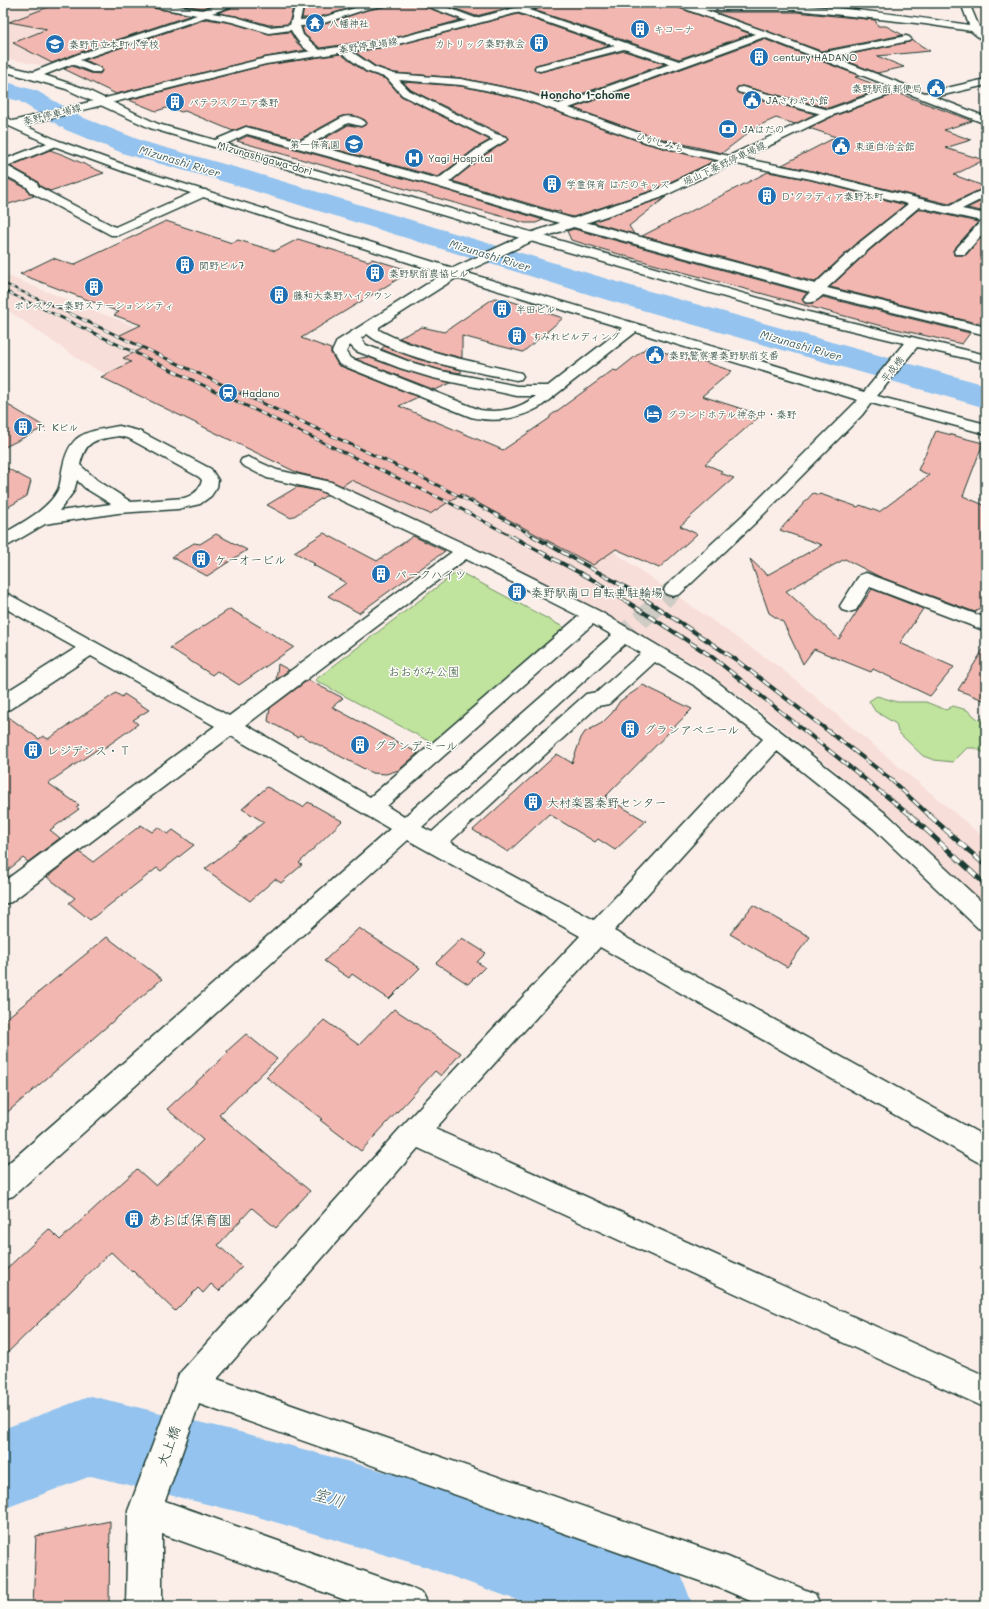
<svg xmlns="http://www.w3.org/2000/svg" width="989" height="1609" font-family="Mali,'Klee One',sans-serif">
<rect width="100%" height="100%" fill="#fbeee9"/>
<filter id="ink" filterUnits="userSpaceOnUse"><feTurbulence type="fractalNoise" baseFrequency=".025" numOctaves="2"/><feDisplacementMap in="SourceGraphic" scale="8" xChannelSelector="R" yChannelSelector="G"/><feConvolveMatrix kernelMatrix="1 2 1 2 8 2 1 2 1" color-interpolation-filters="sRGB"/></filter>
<g filter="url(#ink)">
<!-- built -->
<path fill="#f8ded8" d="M 3,3 L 76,3 L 174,21 L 65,59 L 48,66 L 44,66 L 3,58 Z
M 3,274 L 169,340 L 534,496 L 782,669 L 986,839 L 986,906 L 896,819 L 755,707 L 702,668 L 591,606 L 454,538 L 327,480 L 87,365 L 3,307 Z"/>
<!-- green -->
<path fill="#c0e39d" stroke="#709068" d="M 458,571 L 565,628 L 432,743 L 315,680 Z
M 877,696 L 897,702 L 926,702 L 946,710 L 953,706 L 967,710 L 979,720 L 986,717 L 986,754 L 975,748 L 967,748 L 953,762 L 934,760 L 923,756 L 898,732 L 896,724 L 875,711 L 869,701 Z"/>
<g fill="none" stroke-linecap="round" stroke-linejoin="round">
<!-- river -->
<path fill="#93c3ee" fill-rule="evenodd" d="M 3,81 L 37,91 L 84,118 L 145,142 L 245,170 L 631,286 L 986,385 L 986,408 L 607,300 L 225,182 L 125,154 L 66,130 L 19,101 L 3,97 Z
M 91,1396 L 248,1434 L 426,1483 L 650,1563 L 681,1575 L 693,1606 L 533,1606 L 426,1567 L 248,1514 L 91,1476 L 3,1509 L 3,1429 Z"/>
</g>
<!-- building -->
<path fill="#f2b7b0" stroke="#1f3d34" d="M 59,3 L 143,3 L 148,7 L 191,15 L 78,53 L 52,63 L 13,43 L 47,29 L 9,22 Z
M 171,3 L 219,3 L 202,8 Z
M 238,3 L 294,3 L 289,24 L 269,25 L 236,16 L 218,13 L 236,6 Z
M 305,3 L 367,3 L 317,18 L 302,18 Z
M 390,3 L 422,3 L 423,6 L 461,20 L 398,37 L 320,48 L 304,34 L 302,27 L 318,26 L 367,10 L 388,6 Z
M 439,3 L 528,3 L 476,16 Z
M 549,3 L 672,3 L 674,6 L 751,34 L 679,59 L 534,10 L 547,6 Z
M 779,3 L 856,3 L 861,9 L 805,4 Z
M 714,12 L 796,12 L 875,20 L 878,26 L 886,26 L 903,35 L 821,51 Z
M 518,14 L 610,46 L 536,65 L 534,69 L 536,71 L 540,72 L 624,51 L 665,64 L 559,102 L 525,91 L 461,78 L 394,73 L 375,66 L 355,52 L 398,45 Z
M 206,19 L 232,23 L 269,34 L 290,32 L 297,43 L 306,50 L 266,57 L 116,94 L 64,69 L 72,66 L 91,73 L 100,74 L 102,71 L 101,67 L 84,60 Z
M 764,39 L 860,76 L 855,77 L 884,88 L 828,108 L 742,86 L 738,87 L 736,89 L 738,93 L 815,114 L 795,124 L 776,118 L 756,127 L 722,153 L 653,137 L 573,108 Z
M 912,40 L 930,51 L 877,56 L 904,67 L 877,73 L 837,57 L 909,42 Z
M 341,54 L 365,72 L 386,79 L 401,96 L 490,140 L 476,148 L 438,177 L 315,144 L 348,125 L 361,127 L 367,124 L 365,120 L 356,116 L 342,116 L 300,139 L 246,126 L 233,131 L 185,111 L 181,112 L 170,107 L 156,111 L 129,100 L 266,65 Z
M 403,82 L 461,86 L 518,98 L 645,143 L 712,160 L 708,164 L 651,191 L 573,217 L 561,214 L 560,211 L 557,212 L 452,181 L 486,154 L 509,140 L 509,138 L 411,90 Z
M 898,93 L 972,121 L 944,130 L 971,140 L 945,148 L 984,160 L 954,175 L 986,187 L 949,204 L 812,171 L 782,165 L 836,137 L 809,128 L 834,116 Z
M 247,136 L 436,187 L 543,220 L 536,223 L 525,223 L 237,141 Z
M 50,150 L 64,155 L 104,173 L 50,191 L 40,186 L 37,181 L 10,166 Z
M 768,172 L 811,180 L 905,205 L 858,242 L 815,282 L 642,236 Z
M 8,179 L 26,188 L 29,193 L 34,196 L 3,206 L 3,181 Z
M 666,197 L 629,226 L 634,234 L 592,222 Z
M 986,199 L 986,212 L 967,208 Z
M 919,209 L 978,222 L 953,250 L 954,255 L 966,255 L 986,232 L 986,324 L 977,322 L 976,323 L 830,287 L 870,250 Z
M 166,221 L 232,243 L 238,240 L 275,251 L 298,239 L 368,261 L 372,259 L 411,271 L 301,338 L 331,349 L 331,353 L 338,365 L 418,397 L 399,406 L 503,450 L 550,418 L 550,416 L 613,370 L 617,371 L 647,347 L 699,363 L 702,361 L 732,371 L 702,396 L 761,415 L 705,464 L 722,471 L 720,473 L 734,478 L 680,526 L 697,534 L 659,568 L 616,549 L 593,565 L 461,494 L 430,514 L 351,480 L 342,486 L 331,481 L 298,473 L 101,377 L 131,362 L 123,358 L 143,348 L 118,336 L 141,325 L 114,315 L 119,312 L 20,274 L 53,258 L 73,265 Z
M 574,229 L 807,293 L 802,299 L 805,303 L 813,303 L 823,297 L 970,333 L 962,344 L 874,324 L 653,264 L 571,240 L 567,231 Z
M 494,298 L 507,300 L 563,318 L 523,352 L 462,336 L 462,358 L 431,350 L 399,338 L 422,327 L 444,332 Z
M 385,346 L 417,359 L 461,370 L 461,373 L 441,370 L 410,361 L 381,349 Z
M 368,357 L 400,369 L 451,383 L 435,390 L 355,359 Z
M 3,402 L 45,427 L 3,448 Z
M 936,431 L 983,443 L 963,496 L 986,506 L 986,603 L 975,612 L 880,577 L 845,559 L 786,591 L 839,639 L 872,589 L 923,609 L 900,643 L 954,667 L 930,696 L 873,669 L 871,672 L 814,649 L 803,664 L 783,622 L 769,613 L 750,559 L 767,575 L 822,545 L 780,530 L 813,493 L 819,495 L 820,494 L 858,507 L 860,505 L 879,512 L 929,475 L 918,470 Z
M 3,466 L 31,481 L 27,496 L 3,510 Z
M 297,487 L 319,491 L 327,495 L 291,518 L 267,505 Z
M 324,533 L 377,561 L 413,536 L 445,551 L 359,613 L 328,596 L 346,583 L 313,565 L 315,564 L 294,552 Z
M 216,534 L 247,550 L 207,576 L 172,557 L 194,543 L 200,544 Z
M 230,609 L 294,647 L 239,685 L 217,671 L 212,675 L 170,648 Z
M 986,645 L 986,701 L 958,690 Z
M 278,664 L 289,670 L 276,680 Z
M 308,680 L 343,698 L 332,707 L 418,753 L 399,770 L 386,774 L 372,773 L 300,735 L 297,737 L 268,721 L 270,708 Z
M 643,685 L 692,709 L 605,797 L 646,821 L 615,850 L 598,839 L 595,842 L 549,814 L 508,852 L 473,830 L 557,754 L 572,763 L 581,738 L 585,732 L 602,723 L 612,713 L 620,701 L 635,691 Z
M 116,693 L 122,697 L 124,694 L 149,710 L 133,720 L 138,724 L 103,749 L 101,747 L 48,783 L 79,805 L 76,807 L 79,809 L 50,830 L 60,838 L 28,862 L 23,858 L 3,874 L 3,713 L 39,739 L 43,736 L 48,739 Z
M 267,787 L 303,807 L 308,802 L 342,821 L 299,863 L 302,865 L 281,883 L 275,879 L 250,901 L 205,869 L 264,822 L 242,809 Z
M 141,825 L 152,832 L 158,827 L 168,834 L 173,830 L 194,845 L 161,871 L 157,868 L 90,920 L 69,903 L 75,898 L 47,877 L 79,852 L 93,862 Z
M 753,905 L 810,937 L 787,967 L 730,934 Z
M 359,928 L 420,968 L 389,999 L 352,974 L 349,978 L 324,961 Z
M 107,937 L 162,979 L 3,1116 L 3,1021 Z
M 462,938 L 486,953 L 477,962 L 485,967 L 468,984 L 436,963 Z
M 394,1009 L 461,1053 L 441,1076 L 435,1071 L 361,1151 L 320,1120 L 322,1119 L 266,1077 L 324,1020 L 359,1045 Z
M 246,1034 L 277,1059 L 219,1115 L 310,1191 L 276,1228 L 252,1208 L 218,1245 L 242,1267 L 219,1291 L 211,1284 L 203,1293 L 198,1288 L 175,1311 L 133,1271 L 132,1272 L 111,1252 L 3,1357 L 3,1272 L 49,1229 L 60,1240 L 137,1169 L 156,1186 L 203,1140 L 167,1109 L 228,1053 L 227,1051 Z
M 110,1521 L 109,1606 L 33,1606 L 36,1536 Z"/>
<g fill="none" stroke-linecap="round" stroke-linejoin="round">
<!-- minor-tunnel -->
<path stroke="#cfcbc5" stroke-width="20" stroke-dasharray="20 10" stroke-linecap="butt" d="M 618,640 L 673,590"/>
<!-- minor casing -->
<g stroke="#1f3d34" stroke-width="3">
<path id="minor" d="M 144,3 L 162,3 L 202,10 L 224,3 L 237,3 L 236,5 L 212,13 L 236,17 L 269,27 L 290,25 L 296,3 L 304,3 L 300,20 L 317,19 L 372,3 L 389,3 L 388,5 L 367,9 L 318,25 L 300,26 L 303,35 L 322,52 L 317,55 C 306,52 296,40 291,30 L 269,33 L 232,22 L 206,17 L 80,60 L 100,68 L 101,70 L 100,72 L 92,72 L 72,64 L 44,75 L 83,88 L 158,124 L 215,140 L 246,127 L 300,141 L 343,117 C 350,115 362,118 366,123 L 361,126 L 348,123 L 311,144 L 438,179 L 477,149 L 493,140 L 402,95 L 387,78 L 366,71 L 339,51 L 337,49 L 339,47 L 345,47 L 374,67 L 394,74 L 461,79 L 525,92 L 559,104 L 670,64 L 624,49 L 540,71 L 536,70 L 535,68 L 536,66 L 615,46 L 517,12 L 516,10 L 517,8 L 523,8 L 679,61 L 761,32 L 767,32 L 769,34 L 767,36 L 569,108 L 653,138 L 694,149 L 812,172 L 949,206 L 986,188 L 986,197 L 962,209 L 986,214 L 986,230 L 965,254 L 955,254 L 954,251 L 981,221 L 919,207 L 869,249 L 827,288 L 986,327 L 986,335 L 823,295 C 817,300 813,304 805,302 L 803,299 L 810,292 L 566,225 L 436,186 L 247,134 L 226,144 L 800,310 L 986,355 L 986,363 L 917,347 L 877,396 L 986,424 L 986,434 L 871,403 L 862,415 L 755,523 L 680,594 L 673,596 L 666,594 L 664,590 L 666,586 L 743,515 L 858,400 L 636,332 L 540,407 C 518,419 496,423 471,417 L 339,364 L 332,352 L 337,341 L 449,270 L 454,269 L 864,392 L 904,343 L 791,316 L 506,234 L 150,128 L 66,89 L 3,71 L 3,65 L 33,72 L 79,54 L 197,15 L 148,6 ZM 399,80 L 461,85 L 518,97 L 645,142 L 693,155 L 811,179 L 908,204 L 859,243 L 815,284 L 574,219 L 449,182 L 485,153 L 508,139 L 506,137 L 496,134 L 410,91 ZM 456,278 L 623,328 L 548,386 L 517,386 L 441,371 L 410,362 L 366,345 L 361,338 L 367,334 C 400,360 475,371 516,380 L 521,379 L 523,376 L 521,373 C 473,361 424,354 379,330 L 379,327 ZM 350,345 L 356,351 L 400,368 L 433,378 L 517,396 L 536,396 C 519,409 502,413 480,410 L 350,358 L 346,352 Z
M 423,3 L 435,3 L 478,19 L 480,21 L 475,24 L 472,23 L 424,5 Z
M 961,3 L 969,3 L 979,27 L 986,28 L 986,39 L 981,39 L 971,31 L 925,24 L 796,10 L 705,10 L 693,12 L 689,9 L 690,7 C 709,2 731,4 751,4 C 823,4 897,14 969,25 Z
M 906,36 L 909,37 L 911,39 L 909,41 L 820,59 L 815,56 L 820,53 Z
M 986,79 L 986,85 L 935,97 L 986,117 L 986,124 L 897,89 L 896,87 L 901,84 L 925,93 Z
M 742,87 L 833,111 L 834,113 L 829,116 L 738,92 L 737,90 L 738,88 Z
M 3,115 L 18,124 L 17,126 L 9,126 L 3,123 Z
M 55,140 L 61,143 L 59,145 L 7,166 L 36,182 L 39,187 L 115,227 L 198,190 L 206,190 L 208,193 L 206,196 L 119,235 L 111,235 L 30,192 L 27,187 L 3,174 L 3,160 Z
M 119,426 L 139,431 L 211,469 L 218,480 L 217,487 L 211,496 L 200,504 L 178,509 L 118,513 L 45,524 L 9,545 L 3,546 L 3,534 C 21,523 48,510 58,490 C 61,484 61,474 63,466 C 71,431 87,432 119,426 ZM 119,436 L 128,438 L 199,477 L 202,480 C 200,490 194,495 184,498 L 131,502 L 97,480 L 80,465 C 86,439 95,440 119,436 ZM 77,480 L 85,488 L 111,504 L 59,511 L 74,491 Z
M 248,457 L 277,470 L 331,482 L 471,547 L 599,611 L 711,677 L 889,816 L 986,906 L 986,931 L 978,928 L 873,828 L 777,751 L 614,931 L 986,1137 L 986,1165 L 976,1161 L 600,947 L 435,1129 L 986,1376 L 986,1408 L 418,1148 L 217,1379 L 728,1557 L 815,1594 L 821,1606 L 762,1606 L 725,1590 L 199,1404 L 165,1501 L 411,1588 L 423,1594 L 429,1606 L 362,1606 L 162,1534 L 162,1606 L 126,1606 L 128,1511 L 179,1374 L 404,1124 L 580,936 L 408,840 L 13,1196 L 3,1199 L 3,1168 L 390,829 L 231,736 L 11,902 L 3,904 L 3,882 L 215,726 L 91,656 L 10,709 L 3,711 L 3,694 L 76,648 L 3,607 L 3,593 L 10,595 L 229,716 L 452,552 L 319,490 L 267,478 L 242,465 L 240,462 L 242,459 ZM 466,559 L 579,616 L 370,797 L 246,725 ZM 593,624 L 612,635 L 404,817 L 387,806 ZM 625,644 L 641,653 L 597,692 L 586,694 L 432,832 L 422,827 ZM 655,662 L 697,687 L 763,739 L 594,920 L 450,842 L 598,706 L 609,704 Z
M 866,573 L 986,618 L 986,631 L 870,587 L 856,610 L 849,612 L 842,610 L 840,606 L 857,579 L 860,575 Z"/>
</g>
<!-- major casing -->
<g stroke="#1f3d34" stroke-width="3">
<path id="major" d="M 534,3 L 548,3 L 547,5 L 398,44 L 266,64 L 23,125 L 59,141 L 133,168 L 453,268 L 527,234 L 652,192 L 825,111 L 892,87 L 761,36 L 674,5 L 673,3 L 685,3 L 767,32 L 905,85 L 906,87 L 905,89 L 833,115 L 660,198 L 535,240 L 454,277 L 125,172 L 51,145 L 9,126 L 8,124 L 9,122 L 266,58 L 398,38 Z"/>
</g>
<!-- minor -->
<use href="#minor" fill="#fdfcf7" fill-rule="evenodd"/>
<!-- major -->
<use href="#major" fill="#fdfcf7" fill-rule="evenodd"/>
<!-- rail-far3 casing -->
<g stroke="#1f3d34" stroke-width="2">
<path id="rail-far3" d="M 3,283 L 73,315
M 3,290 L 56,315"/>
</g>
<!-- rail-far2 casing -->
<g stroke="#1f3d34" stroke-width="3">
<path id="rail-far2" d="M 54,314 L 450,503 L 513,537
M 71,314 L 427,480 L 491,512 L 535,537"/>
</g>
<!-- rail-far1 casing -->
<g stroke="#1f3d34" stroke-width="4">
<path id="rail-far1" d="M 511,536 L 595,581 L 711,656 L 911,816
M 533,536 L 634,592 L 735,659 L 888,777 L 930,816"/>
</g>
<!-- rail casing -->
<g stroke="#1f3d34" stroke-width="5">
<path id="rail" d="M 910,815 L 986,885
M 929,815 L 986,866"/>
</g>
<!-- rail-far3 -->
<use href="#rail-far3" stroke="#fdfcf7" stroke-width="1.5" stroke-dasharray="4" stroke-linecap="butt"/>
<!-- rail-far2 -->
<use href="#rail-far2" stroke="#fdfcf7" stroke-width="2" stroke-dasharray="6" stroke-linecap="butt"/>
<!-- rail-far1 -->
<use href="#rail-far1" stroke="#fdfcf7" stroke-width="2.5" stroke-dasharray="8" stroke-linecap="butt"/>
<!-- rail -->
<use href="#rail" stroke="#fdfcf7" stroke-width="3.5" stroke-dasharray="10" stroke-linecap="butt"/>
</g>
</g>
<!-- icons -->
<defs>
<g id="temple-disc" transform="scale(1)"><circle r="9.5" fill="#1f6fb2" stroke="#fdfcf7"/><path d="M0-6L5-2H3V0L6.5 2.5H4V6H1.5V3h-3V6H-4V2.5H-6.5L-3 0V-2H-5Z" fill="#fff"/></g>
<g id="building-disc" transform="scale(1)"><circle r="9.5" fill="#1f6fb2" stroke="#fdfcf7"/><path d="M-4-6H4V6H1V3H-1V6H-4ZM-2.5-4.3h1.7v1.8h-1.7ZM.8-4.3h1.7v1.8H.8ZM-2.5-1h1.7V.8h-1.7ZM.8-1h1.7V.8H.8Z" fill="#fff"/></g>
<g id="school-disc" transform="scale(1)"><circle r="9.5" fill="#1f6fb2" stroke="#fdfcf7"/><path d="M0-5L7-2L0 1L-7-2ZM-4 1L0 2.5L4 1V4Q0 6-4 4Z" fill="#fff"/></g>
<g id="civic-disc" transform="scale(1)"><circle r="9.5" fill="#1f6fb2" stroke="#fdfcf7"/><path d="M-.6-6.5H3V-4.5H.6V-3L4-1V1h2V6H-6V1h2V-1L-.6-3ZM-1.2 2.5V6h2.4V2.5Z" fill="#fff"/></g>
<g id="bank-disc" transform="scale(1)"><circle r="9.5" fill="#1f6fb2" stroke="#fdfcf7"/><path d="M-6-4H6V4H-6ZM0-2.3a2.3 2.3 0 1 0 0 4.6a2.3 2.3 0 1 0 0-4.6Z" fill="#fff"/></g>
<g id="hospital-disc" transform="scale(1)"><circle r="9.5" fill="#1f6fb2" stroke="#fdfcf7"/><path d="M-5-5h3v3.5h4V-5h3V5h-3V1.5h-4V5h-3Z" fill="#fff"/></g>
<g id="station-disc" transform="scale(1)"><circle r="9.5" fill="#1f6fb2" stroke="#fdfcf7"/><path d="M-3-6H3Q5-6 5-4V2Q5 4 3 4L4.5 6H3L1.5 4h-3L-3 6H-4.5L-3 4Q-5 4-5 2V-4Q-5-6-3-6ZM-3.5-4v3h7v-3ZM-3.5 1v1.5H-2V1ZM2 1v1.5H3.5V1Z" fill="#fff"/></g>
<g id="hotel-disc" transform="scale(1)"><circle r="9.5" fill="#1f6fb2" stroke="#fdfcf7"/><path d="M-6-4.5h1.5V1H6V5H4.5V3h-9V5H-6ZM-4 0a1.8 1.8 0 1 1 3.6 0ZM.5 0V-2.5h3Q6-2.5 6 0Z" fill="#fff"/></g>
</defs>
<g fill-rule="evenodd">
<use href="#temple-disc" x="315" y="23"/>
<use href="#building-disc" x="640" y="29"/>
<use href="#building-disc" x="539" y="43"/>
<use href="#school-disc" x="55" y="44"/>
<use href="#building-disc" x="759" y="57"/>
<use href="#civic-disc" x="936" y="88"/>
<use href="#civic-disc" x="752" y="100"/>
<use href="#building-disc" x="175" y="102"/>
<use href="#bank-disc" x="728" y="129"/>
<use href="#school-disc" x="354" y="144"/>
<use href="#civic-disc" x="841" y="146"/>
<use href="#hospital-disc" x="414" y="158"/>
<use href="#building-disc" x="552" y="184"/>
<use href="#building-disc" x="767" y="196"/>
<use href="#building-disc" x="185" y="265"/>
<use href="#building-disc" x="375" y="273"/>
<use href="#building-disc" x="94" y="287"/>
<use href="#building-disc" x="279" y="295"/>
<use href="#building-disc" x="502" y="309"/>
<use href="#building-disc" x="517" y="336"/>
<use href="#civic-disc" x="655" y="355"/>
<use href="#station-disc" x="228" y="393"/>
<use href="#hotel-disc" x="653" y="414"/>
<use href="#building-disc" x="23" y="427"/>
<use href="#building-disc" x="201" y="559"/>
<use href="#building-disc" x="381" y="574"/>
<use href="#building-disc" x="517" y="592"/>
<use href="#building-disc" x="630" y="729"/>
<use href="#building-disc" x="360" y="745"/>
<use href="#building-disc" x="33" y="750"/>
<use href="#building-disc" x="533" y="802"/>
<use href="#building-disc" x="134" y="1219"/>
</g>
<g text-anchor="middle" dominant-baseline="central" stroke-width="3" stroke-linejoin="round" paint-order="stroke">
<!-- far-poi labels -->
<g font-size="10" fill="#1f3d34" stroke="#fdfcf7" text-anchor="start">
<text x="329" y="23">八幡神社</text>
<text x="654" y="29">キコーナ</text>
<text x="525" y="43" text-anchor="end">カトリック秦野教会</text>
<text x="69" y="44">秦野市立本町小学校</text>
<text x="773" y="57">century HADANO</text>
<text x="922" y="88" text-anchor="end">秦野駅前郵便局</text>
<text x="766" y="100">JAさわやか館</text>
<text x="189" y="102">パテラスクエア秦野</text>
<text x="742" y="129">JAはだの</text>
<text x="340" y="144" text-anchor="end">第一保育園</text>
<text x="855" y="146">東道自治会館</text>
<text x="428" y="158">Yagi Hospital</text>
<text x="566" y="184">学童保育 はだのキッズ</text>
<text x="781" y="196">Ｄ’クラディア秦野本町</text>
<text x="199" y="265">関野ビル7</text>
<text x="389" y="273">秦野駅前農協ビル</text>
<text x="293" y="295">藤和大秦野ハイタウン</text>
<text x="94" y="305" text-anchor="middle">ポレスター秦野ステーションシティ</text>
<text x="516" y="309">半田ビル</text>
<text x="531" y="336">すみれビルディング</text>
<text x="669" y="355">秦野警察署秦野駅前交番</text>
<text x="242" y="393">Hadano</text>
<text x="667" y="414">グランドホテル神奈中・秦野</text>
<text x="37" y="427">T．Kビル</text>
</g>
<!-- far-street labels -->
<g font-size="10" fill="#1f3d34" stroke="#fdfcf7">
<text transform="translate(368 45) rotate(-9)">秦野停車場線</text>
<text transform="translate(52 114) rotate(-14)">秦野停車場線</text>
<text transform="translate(660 142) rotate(16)">ひがしみち</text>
<text transform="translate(265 158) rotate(16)">Mizunashigawa-dori</text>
<text transform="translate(724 163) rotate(-25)">堀山下秦野停車場線</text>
<text transform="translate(892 369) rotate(-52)">平成橋</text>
</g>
<!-- far-neighbourhood labels -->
<g font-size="11" font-weight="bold" fill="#1f3d34" stroke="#fdfcf7">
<text x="585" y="94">Honcho 1-chome</text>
</g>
<!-- far-water labels -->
<g font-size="11" font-style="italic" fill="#3c5e62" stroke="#fdfcf7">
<text transform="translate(180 161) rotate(17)">Mizunashi River</text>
<text transform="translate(490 255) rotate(17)">Mizunashi River</text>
<text transform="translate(801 345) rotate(16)">Mizunashi River</text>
</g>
<!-- poi labels -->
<g font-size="12" fill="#1f3d34" stroke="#fdfcf7" text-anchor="start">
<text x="215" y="559">ケーオービル</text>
<text x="395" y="574">パークハイツ</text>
<text x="531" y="592">秦野駅南口自転車駐輪場</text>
<text x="644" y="729">グランアベニール</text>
<text x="374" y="745">グランデミール</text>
<text x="47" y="750">レジデンス・Ｔ</text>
<text x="547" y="802">大村楽器秦野センター</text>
</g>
<!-- park labels -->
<g font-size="12" fill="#3f5e49" stroke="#fdfcf7">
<text x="424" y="671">おおがみ公園</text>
</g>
<!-- near-poi labels -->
<g font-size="14" fill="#1f3d34" stroke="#fdfcf7" text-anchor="start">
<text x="148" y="1219">あおば保育園</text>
</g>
<!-- near-street labels -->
<g font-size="14" fill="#1f3d34" stroke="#fdfcf7">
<text transform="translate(168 1446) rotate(-70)">大上橋</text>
</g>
<!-- near-water labels -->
<g font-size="16" font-style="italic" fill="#3c5e62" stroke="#fdfcf7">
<text transform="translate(329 1497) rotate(16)">室川</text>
</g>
</g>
<!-- margin -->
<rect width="989" height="1609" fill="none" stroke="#fdfcf7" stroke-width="16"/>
<rect x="8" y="8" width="973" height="1593" fill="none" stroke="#1f3d34" stroke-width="1.5" filter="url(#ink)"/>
</svg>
